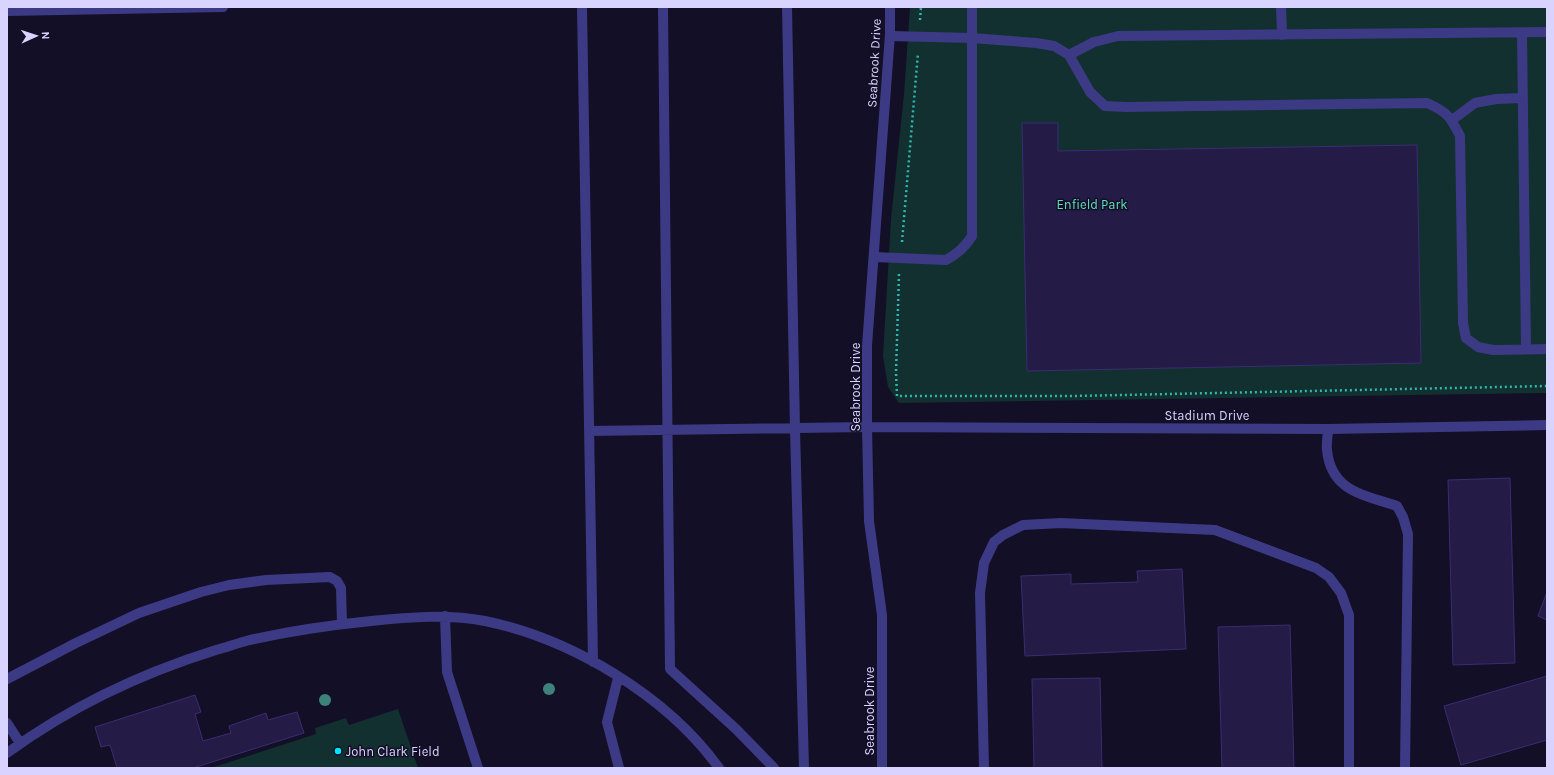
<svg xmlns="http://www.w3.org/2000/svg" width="1554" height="775" font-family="Karla,sans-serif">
<rect width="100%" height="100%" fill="#130f26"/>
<!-- green -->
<path fill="#12302f" d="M 910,7 L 1547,7 L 1547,393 L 899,403 L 888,387 L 883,356 L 891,219 L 904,94 Z
M 398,709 L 418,768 L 211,768 L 316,734 L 315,728 L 346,718 L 349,725 Z"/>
<!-- building -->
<path fill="#241b47" stroke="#3b2d73" d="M 1022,123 L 1058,123 L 1058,151 L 1417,145 L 1421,363 L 1027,371 Z
M 1510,478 L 1515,663 L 1453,665 L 1448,480 Z
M 1182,569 L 1186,649 L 1025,656 L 1021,576 L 1071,574 L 1071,584 L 1138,582 L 1137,571 Z
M 1547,592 L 1547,620 L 1538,616 Z
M 1290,625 L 1294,768 L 1222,768 L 1218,627 Z
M 1547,676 L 1547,740 L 1461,765 L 1444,706 Z
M 1100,678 L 1102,768 L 1034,768 L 1032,679 Z
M 195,695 L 201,712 L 195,714 L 203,741 L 231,733 L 229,726 L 266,713 L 268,720 L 297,712 L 304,733 L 193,768 L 117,768 L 110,745 L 101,747 L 95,727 Z"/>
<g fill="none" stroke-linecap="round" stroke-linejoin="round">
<!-- path -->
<path stroke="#2fb8b0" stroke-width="2.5" stroke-dasharray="2 3" stroke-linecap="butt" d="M 920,20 L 921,7
M 902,242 L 918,53
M 899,274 L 896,372 L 897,396 L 1074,396 L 1547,386"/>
<!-- service -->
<path stroke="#3d3a85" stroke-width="10" d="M 582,7 L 593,662
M 663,7 L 670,669 L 736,729 L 774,768
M 787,7 L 795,429 L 804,768
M 1281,7 L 1282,35
M 7,11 L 223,7
M 1522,33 L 1526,349
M 890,36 L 972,38 L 972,7
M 1069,55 L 1094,42 L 1118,36 L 1547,32
M 1452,120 L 1475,103 L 1496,99 L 1522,98
M 874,257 L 946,260 C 958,254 965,247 972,236 L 972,38 L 1036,43 L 1054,46 L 1069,55 L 1090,92 L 1105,106 L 1126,107 L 1427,103 C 1447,112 1450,116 1460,136 L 1463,323 L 1466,338 L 1478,347 L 1493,350 L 1547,349
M 1328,429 C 1328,436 1326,444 1327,450 C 1331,492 1365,495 1397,506 L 1403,517 L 1408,534 L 1405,768
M 589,431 L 867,427
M 445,616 L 447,672 L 478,768
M 618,678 L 607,722 L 619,768
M 7,679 L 76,643 L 139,613 L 201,592 L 229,585 L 266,580 L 330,577 L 337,581 L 341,588 L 342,624
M 7,723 L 20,743
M 7,753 C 70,707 142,673 216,650 C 227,647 238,643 250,640 C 290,631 331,625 371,621 C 409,617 448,614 485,621 C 572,639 667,696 719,768
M 984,768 L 980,593 L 984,563 L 994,542 L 1003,535 L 1023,525 L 1061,523 L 1215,530 L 1316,568 L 1329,577 L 1341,593 L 1349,615 L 1349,768"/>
<!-- tertiary -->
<path stroke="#3d3a85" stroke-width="10" d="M 867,427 L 1328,429 L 1547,425
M 882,768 L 882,615 L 869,521 L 867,427 L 867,346 L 890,34 L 890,7"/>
</g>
<!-- trees -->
<g fill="#3d827b">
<circle cx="549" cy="689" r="6"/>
<circle cx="325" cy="700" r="6"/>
</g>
<!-- markers -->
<circle fill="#00e5ff" stroke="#130f26" stroke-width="1.5" cx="338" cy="751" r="4"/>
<g text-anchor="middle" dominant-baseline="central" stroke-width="3" stroke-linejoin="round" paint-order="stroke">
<!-- street labels -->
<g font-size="13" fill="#d9d4ff" stroke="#130f26">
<text transform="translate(874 63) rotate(-87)">Seabrook Drive</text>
<text transform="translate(855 387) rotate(-90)">Seabrook Drive</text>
<text x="1207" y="415">Stadium Drive</text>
<text transform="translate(869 711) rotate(-90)">Seabrook Drive</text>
</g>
<!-- park labels -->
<g font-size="13" fill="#5fe0c0" stroke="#130f26">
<text x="1092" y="204">Enfield Park</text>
</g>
<!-- poi labels -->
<g font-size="13" fill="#d9d4ff" stroke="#130f26" text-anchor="start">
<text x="346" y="751">John Clark Field</text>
</g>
</g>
<!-- border -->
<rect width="1554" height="775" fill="none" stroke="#d9d4ff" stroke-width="16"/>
<!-- north arrow -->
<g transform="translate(36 36) rotate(87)" stroke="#130f26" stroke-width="3" paint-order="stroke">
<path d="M0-3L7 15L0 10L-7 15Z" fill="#d9d4ff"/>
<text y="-6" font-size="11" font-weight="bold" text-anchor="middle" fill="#d9d4ff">N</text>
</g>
</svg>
